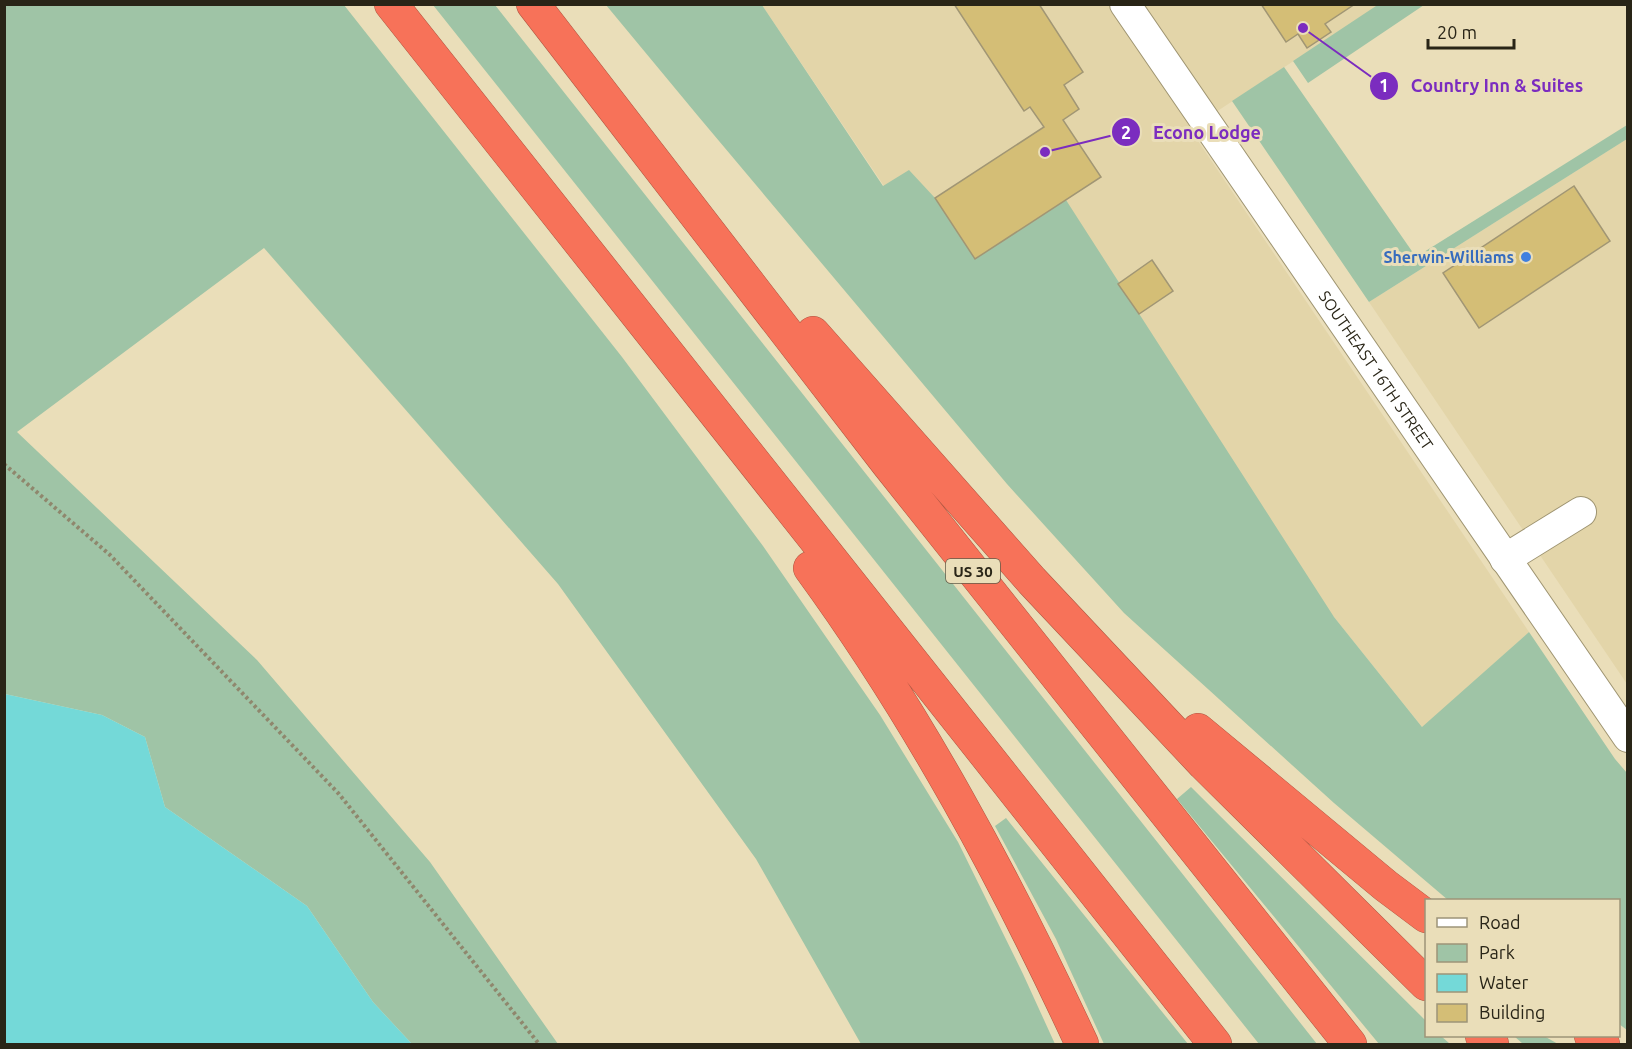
<svg xmlns="http://www.w3.org/2000/svg" width="1632" height="1049" font-family="Ubuntu,sans-serif">
<rect width="100%" height="100%" fill="#eadeb9"/>
<!-- built -->
<path fill="#e3d5a9" d="M 762,5 L 1379,5 L 1190,129 L 1529,632 L 1423,728 L 1334,617 L 975,259 L 935,198 L 884,186 Z
M 1627,139 L 1627,684 L 1369,302 Z"/>
<!-- green -->
<path fill="#9fc4a6" d="M 1379,4 L 1424,5 L 1308,83 L 1293,61 Z
M 5,5 L 344,5 L 622,357 L 763,546 L 880,715 L 958,842 L 1023,974 L 1055,1044 L 861,1044 L 756,859 L 558,584 L 264,248 L 17,432 L 257,660 L 430,862 L 558,1044 L 412,1044 L 373,1002 L 307,906 L 165,807 L 145,737 L 102,715 L 5,694 Z
M 433,5 L 495,5 L 1317,1044 L 1259,1044 Z
M 606,5 L 762,5 L 883,186 L 909,170 L 935,198 L 975,259 L 1066,200 L 1334,617 L 1422,727 L 1529,632 L 1615,759 L 1627,773 L 1627,1030 L 1619,1024 L 1618,900 L 1448,900 L 1334,803 L 1124,613 L 1007,484 L 698,116 Z
M 1284,67 L 1416,257 L 1627,125 L 1627,139 L 1369,302 L 1232,101 Z
M 1191,787 L 1426,1021 L 1426,1036 L 1441,1036 L 1450,1044 L 1379,1044 L 1177,799 Z
M 1006,818 L 1188,1044 L 1104,1044 L 1056,939 L 995,826 Z
M 1514,1036 L 1544,1036 L 1558,1044 L 1523,1044 Z"/>
<!-- water -->
<path fill="#74d9d8" d="M 5,694 L 102,715 L 145,737 L 165,807 L 307,906 L 373,1002 L 412,1044 L 5,1044 Z"/>
<!-- building -->
<path fill="#d4be76" stroke="#a19674" stroke-width="1.5" d="M 954,4 L 1039,4 L 1083,72 L 1064,85 L 1079,109 L 1063,120 L 1101,177 L 975,259 L 935,198 L 1044,127 L 1030,107 L 1024,111 Z
M 1261,4 L 1355,4 L 1325,24 L 1331,32 L 1307,48 L 1298,34 L 1286,42 Z
M 1574,186 L 1610,241 L 1479,328 L 1443,273 Z
M 1152,260 L 1173,291 L 1139,314 L 1118,284 Z"/>
<g fill="none" stroke-linecap="round" stroke-linejoin="round">
<!-- minor casing -->
<g stroke="#9f9572" stroke-width="32">
<g id="minor">
<path id="s1" d="M 1125,4 L 1628,737"/>
<path d="M 1505,559 L 1581,512"/>
</g>
</g>
<!-- highway casing -->
<g stroke="#af5742" stroke-width="34">
<path id="highway" d="M 391,4 L 1215,1044
M 533,4 L 888,464 L 1350,1044
M 813,333 L 1032,581 L 1204,764 L 1426,984
M 810,568 C 918,716 1005,878 1082,1044
M 1198,730 L 1386,886 L 1426,916
M 1482,1036 L 1492,1044
M 1591,1036 L 1603,1044"/>
</g>
<!-- path -->
<path stroke="#8f876d" stroke-width="4" stroke-dasharray="3 3" stroke-linecap="butt" d="M 4,464 L 109,554 L 339,794 L 539,1044"/>
<!-- minor -->
<use href="#minor" stroke="#fff" stroke-width="30"/>
<!-- highway -->
<use href="#highway" stroke="#f77259" stroke-width="33"/>
</g>
<!-- markers -->
<circle fill="#3f7fe0" stroke="#eadeb9" stroke-width="2" cx="1526" cy="257" r="6"/>
<g text-anchor="middle" dominant-baseline="central" stroke-width="6" stroke-linejoin="round" paint-order="stroke">
<!-- shield labels -->
<rect fill="#eadeb9" stroke="#635c48" stroke-width="1.5" x="946" y="559" width="54" height="24" rx="4.5"/>
<g font-size="15" font-weight="bold" fill="#292517">
<text x="973" y="571">US 30</text>
</g>
<!-- shop labels -->
<g font-size="16" font-weight="bold" fill="#366cbe" stroke="#eadeb9" text-anchor="end">
<text x="1514" y="257">Sherwin-Williams</text>
</g>
<!-- street labels -->
<g font-size="16" fill="#292517" stroke="#eadeb9">
<text stroke="none"><textPath href="#s1" startOffset="444">SOUTHEAST 16TH STREET</textPath></text>
</g>
</g>
<!-- callouts -->
<path fill="none" stroke="#7b2cbf" stroke-width="2" d="M1303 28L1384 86M1045 152L1126 132"/>
<g fill="#7b2cbf" stroke="#eadeb9" stroke-width="2">
<circle cx="1303" cy="28" r="6"/>
<circle cx="1045" cy="152" r="6"/>
<circle cx="1384" cy="86" r="15"/>
<circle cx="1126" cy="132" r="15"/>
</g>
<g font-size="18" text-anchor="middle" font-weight="bold" fill="#fff">
<text x="1384" y="92">1</text>
<text x="1126" y="139">2</text>
</g>
<g font-size="18" text-anchor="middle" font-weight="bold" fill="#7b2cbf" stroke="#eadeb9" stroke-width="6" stroke-linejoin="round" paint-order="stroke">
<text x="1497" y="92">Country Inn &amp; Suites</text>
<text x="1207" y="139">Econo Lodge</text>
</g>
<!-- border -->
<rect width="1632" height="1049" fill="none" stroke="#292517" stroke-width="12"/>
<!-- legend -->
<rect x="1425" y="899" width="195" height="138" fill="#eadeb9" stroke="#9d9478" stroke-width="1.5"/>
<rect x="1437" y="918" width="30" height="9" fill="#ffffff" stroke="#9d9478" stroke-width="1.5"/>
<text x="1479" y="929" font-size="18" fill="#292517">Road</text>
<rect x="1437" y="944" width="30" height="18" fill="#9fc4a6" stroke="#9d9478" stroke-width="1.5"/>
<text x="1479" y="959" font-size="18" fill="#292517">Park</text>
<rect x="1437" y="974" width="30" height="18" fill="#74d9d8" stroke="#9d9478" stroke-width="1.5"/>
<text x="1479" y="989" font-size="18" fill="#292517">Water</text>
<rect x="1437" y="1004" width="30" height="18" fill="#d4be76" stroke="#9d9478" stroke-width="1.5"/>
<text x="1479" y="1019" font-size="18" fill="#292517">Building</text>
<!-- scale -->
<path d="M1428 39v9h86v-9" fill="none" stroke="#292517" stroke-width="3"/>
<text x="1437" y="39" font-size="18" fill="#292517" stroke="#eadeb9" stroke-width="4.5" paint-order="stroke">20 m</text>
</svg>
